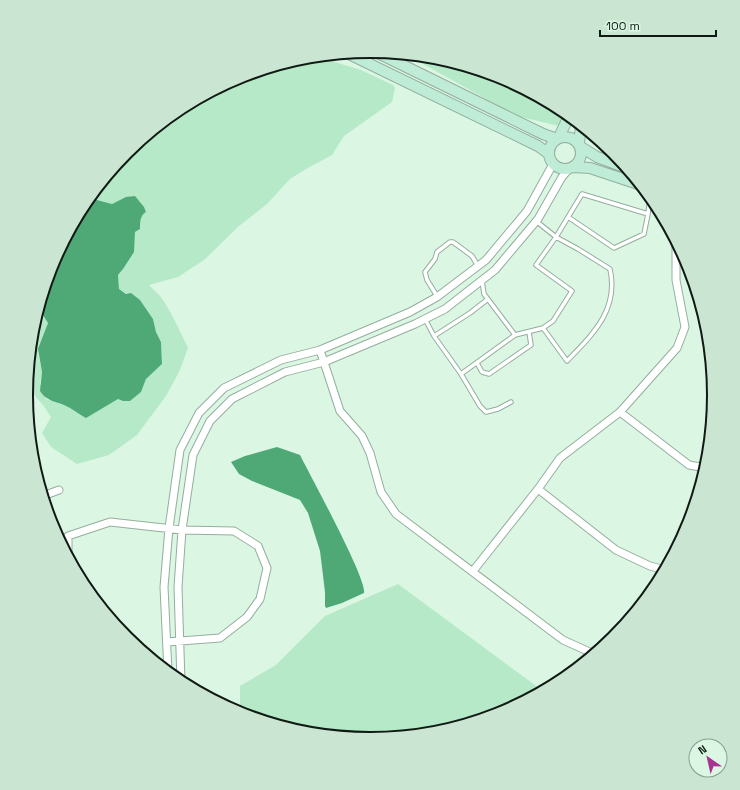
<svg xmlns="http://www.w3.org/2000/svg" width="740" height="790" font-family="'Space Grotesk',sans-serif">
<rect width="100%" height="100%" fill="#dbf7e4"/>
<!-- green -->
<path fill="#b5e9c7" d="M 405,54 L 437,58 L 444,60 L 478,77 L 508,84 L 512,83 L 561,109 L 566,113 L 559,126 L 517,116 Z
M 315,56 L 361,70 L 393,85 L 395,88 L 392,102 L 344,136 L 332,155 L 306,169 L 290,179 L 267,204 L 239,226 L 204,260 L 178,277 L 149,285 C 152,289 157,292 160,296 C 170,309 181,333 188,348 L 179,372 L 166,396 L 137,435 L 109,455 L 77,464 L 51,447 L 42,433 L 51,417 L 43,405 L 27,387 L 33,328 L 39,306 L 41,312 L 48,323 L 38,353 L 42,372 L 40,383 L 46,399 L 69,407 L 75,412 L 86,417 L 118,399 L 123,401 L 130,401 L 141,392 L 146,379 L 162,364 L 161,342 L 156,332 L 153,319 L 140,300 L 127,294 L 119,289 L 118,275 C 128,264 133,247 135,232 L 140,229 C 140,222 140,216 146,212 C 137,191 128,197 112,204 L 97,200 L 87,200 L 127,152 L 179,109 L 239,77 L 303,58 Z
M 398,584 L 543,691 L 501,713 L 437,732 L 370,739 L 303,732 L 240,713 L 240,686 L 276,665 L 325,616 Z"/>
<!-- water -->
<path fill="#4fa976" d="M 444,60 L 502,77 L 512,83 L 508,84 L 478,77 Z
M 135,196 L 144,207 L 146,212 C 140,216 140,222 140,229 L 135,232 L 134,252 L 123,269 L 118,275 L 119,289 L 126,294 L 131,293 L 140,300 L 153,319 L 156,332 L 161,342 L 162,364 L 146,379 L 141,392 L 130,401 L 123,401 L 118,399 L 86,418 C 80,415 75,411 70,408 C 58,401 48,403 40,391 L 42,372 L 38,349 L 48,323 L 41,312 L 39,306 L 52,263 L 87,200 L 97,200 L 112,204 L 126,197 Z
M 277,447 L 300,455 C 309,473 368,581 364,593 L 342,603 L 326,608 L 325,606 L 325,592 L 320,551 L 308,513 L 300,500 L 252,481 L 239,474 L 231,462 L 245,456 Z"/>
<g fill="none" stroke-linecap="round" stroke-linejoin="round">
<!-- lane casing -->
<g stroke="#94ae9d" stroke-width="5.5">
<path id="lane" d="M 568,217 L 614,248 L 644,234 L 648,214
M 482,281 L 484,294 L 515,335
M 437,296 L 427,280 L 425,272 L 435,259 L 437,252 L 450,242 L 453,242 L 472,256 L 478,266
M 425,319 L 434,336 L 461,374 L 515,335 L 543,328 L 553,321 L 572,291 L 536,265 L 556,237 L 536,221
M 543,328 L 567,361 C 593,334 619,310 610,269 L 578,249 L 556,237 L 582,194 L 648,214 L 650,197
M 434,336 L 470,313 L 488,299
M 477,363 L 482,372 L 489,374 L 531,345 L 529,332
M 461,374 L 480,406 L 486,412 L 498,409 L 511,402"/>
</g>
<!-- street casing -->
<g stroke="#94ae9d" stroke-width="9">
<path id="street" d="M 320,350 L 340,411 L 362,436 L 370,453 L 381,492 L 396,514 L 563,640 L 594,654
M 620,412 L 689,465 L 706,468
M 538,489 L 616,550 L 650,566 L 665,570
M 43,496 L 59,490
M 68,556 L 68,536 L 110,522 L 182,530 L 234,531 L 258,546 L 267,568 L 260,599 L 247,617 L 220,638 L 167,642
M 473,571 L 538,489 L 560,458 L 620,412 L 677,348 L 685,327 L 676,280 L 676,241
M 168,672 L 164,587 L 169,528 L 180,450 L 199,413 L 224,388 L 281,360 L 320,350 L 410,312 L 437,297 L 486,260 L 527,211 L 553,164
M 181,682 L 178,587 L 182,530 L 193,455 L 210,421 L 232,399 L 285,372 L 324,362 L 415,324 L 445,309 L 495,270 L 538,219 L 562,177 L 569,169"/>
</g>
<!-- secondary casing -->
<g stroke="#94ae9d" stroke-width="12">
<path id="secondary" d="M 374,51 L 543,134 L 557,139
M 347,53 L 538,146 L 549,154
M549 153a16 16 0 1 1 32 0a16 16 0 1 1-32 0Z
M 559,137 L 569,116
M 579,143 L 581,126
M 581,147 L 597,157 L 627,168
M 573,167 L 590,168 L 641,185"/>
</g>
<!-- lane -->
<use href="#lane" stroke="#fff" stroke-width="3.5"/>
<!-- street -->
<use href="#street" stroke="#fff" stroke-width="7"/>
<!-- secondary -->
<use href="#secondary" stroke="#bfecd7" stroke-width="10"/>
</g>
<!-- crop -->
<path d="M0 0H740V790H0ZM33 395a337 337 0 1 1 674 0a337 337 0 1 1-674 0Z" fill="#cbe5d3" fill-rule="evenodd"/>
<path fill="none" stroke="#101a14" stroke-width="2" d="M33 395a337 337 0 1 1 674 0a337 337 0 1 1-674 0Z"/>
<!-- north arrow -->
<g transform="translate(708 758) rotate(326)"><circle r="19" fill="#dbf7e4" stroke="#8a9f91"/>
<path d="M0-3L7 15L0 10L-7 15Z" fill="#a63490"/>
<text y="-6" font-size="11" font-weight="bold" text-anchor="middle" fill="#101a14">N</text>
</g>
<!-- scale -->
<path d="M600 30v6h116v-6" fill="none" stroke="#101a14" stroke-width="2"/>
<text x="606" y="30" font-size="12" fill="#101a14" stroke="#dbf7e4" stroke-width="3" paint-order="stroke">100 m</text>
</svg>
